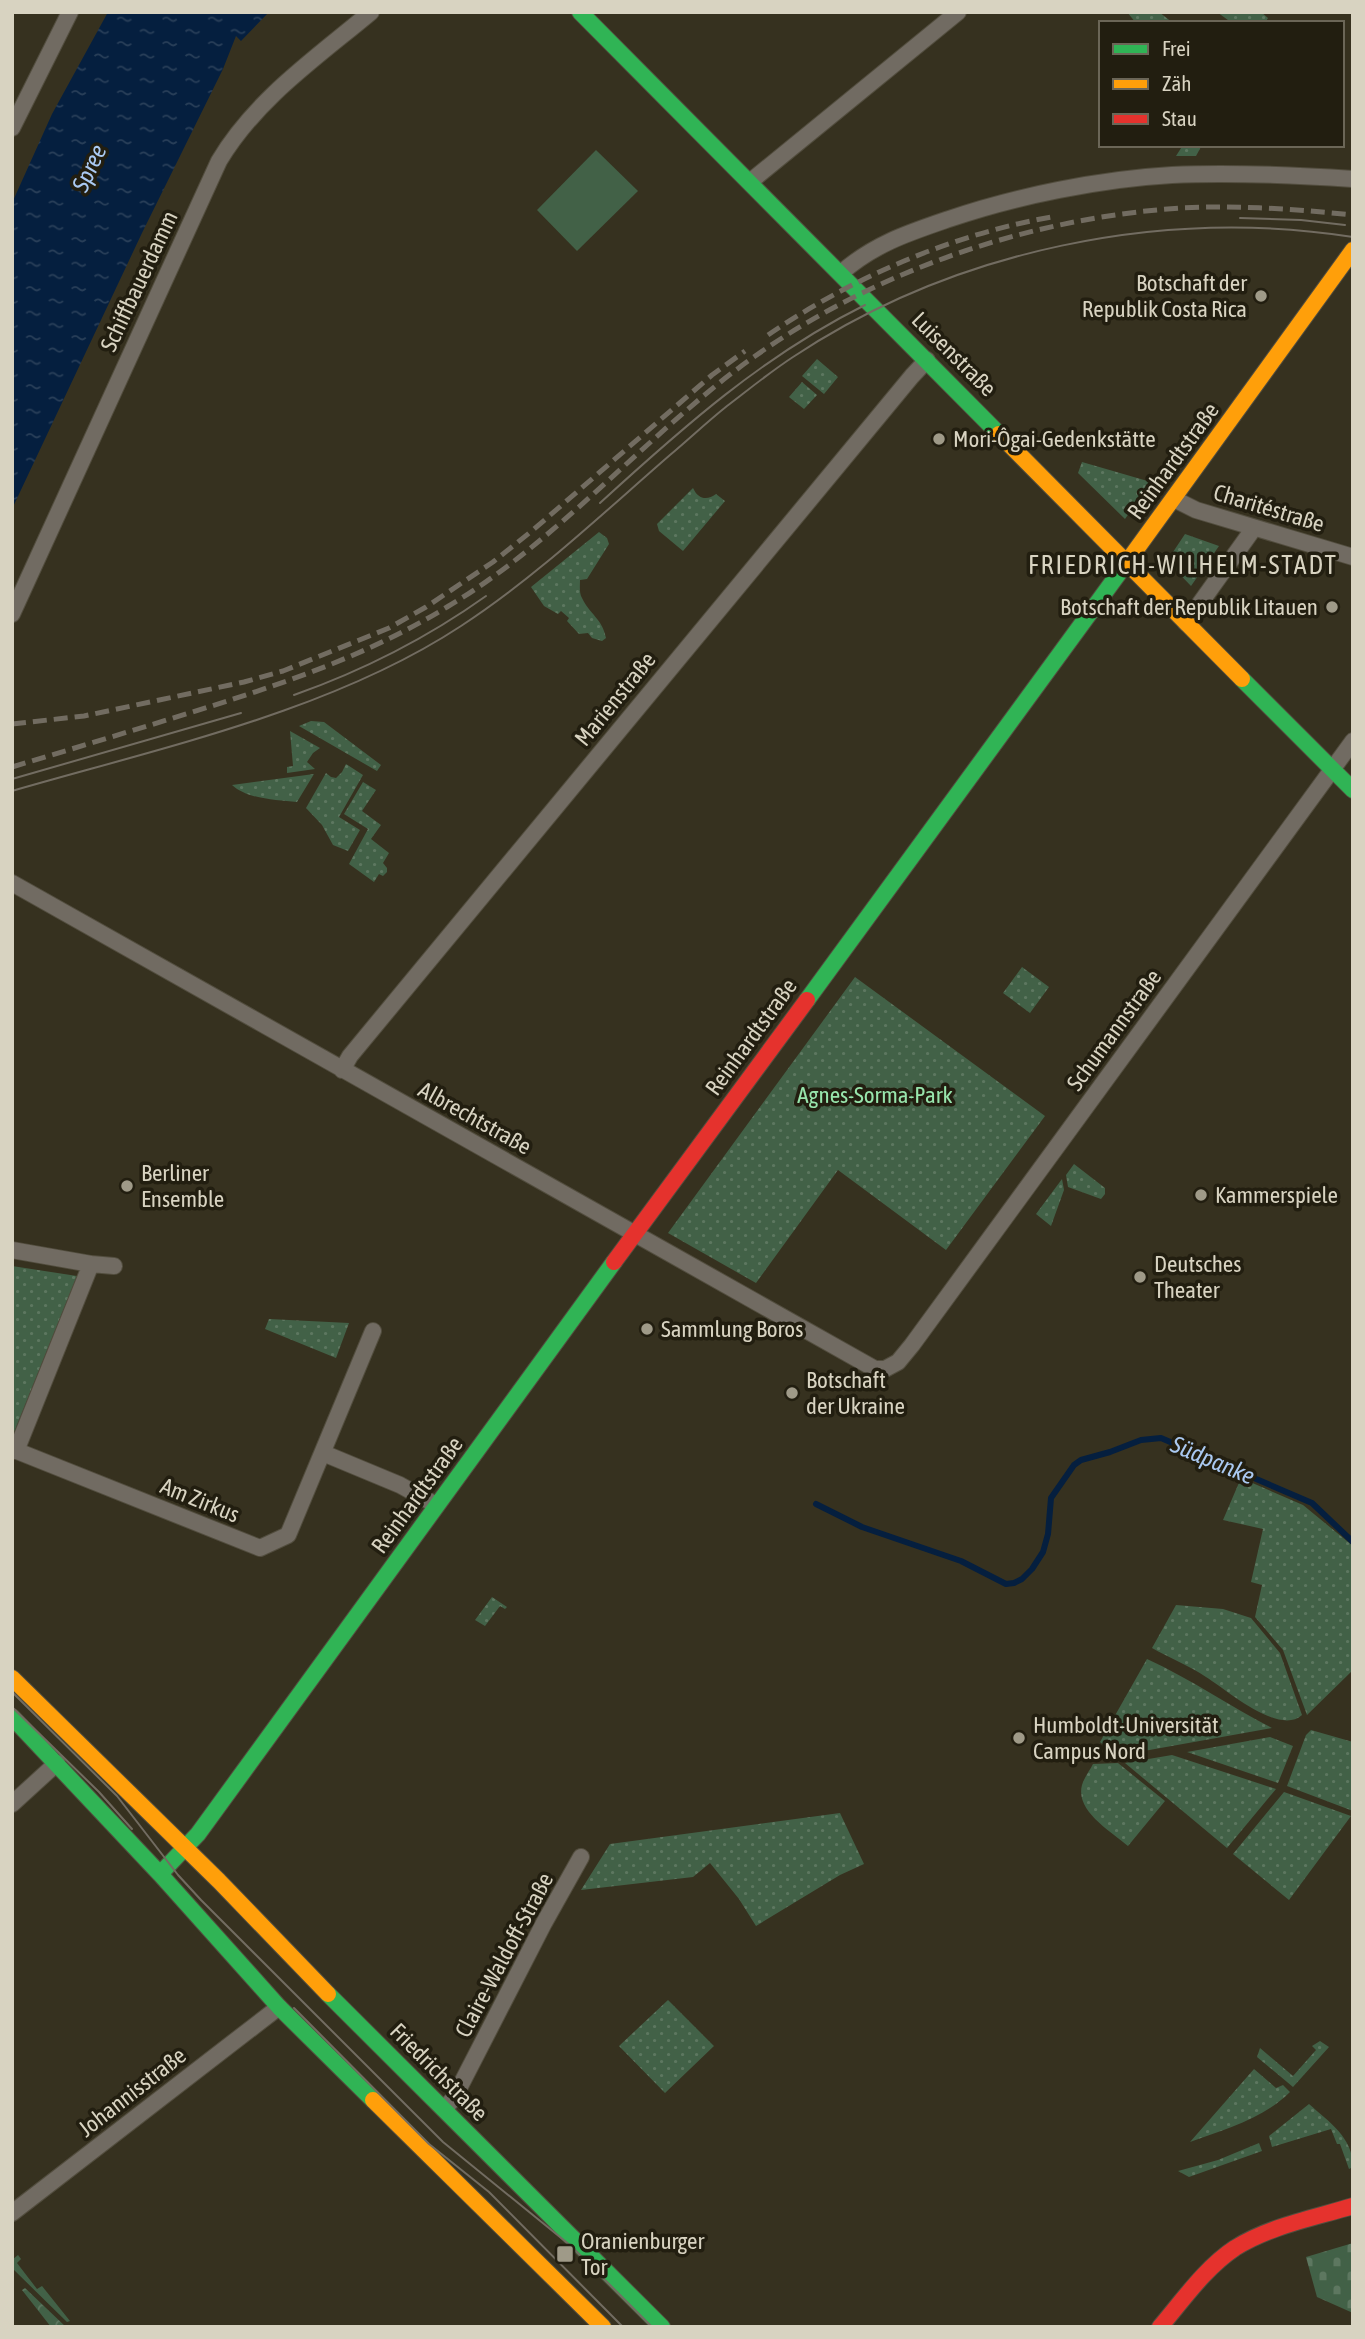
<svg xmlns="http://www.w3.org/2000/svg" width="1365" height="2339" font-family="'Asap Condensed',sans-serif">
<defs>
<pattern id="grass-dots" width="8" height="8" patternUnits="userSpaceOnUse" patternTransform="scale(1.75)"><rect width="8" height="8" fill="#426147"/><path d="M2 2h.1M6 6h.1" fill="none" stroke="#5d7760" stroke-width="1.8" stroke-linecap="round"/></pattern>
<pattern id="forest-crowns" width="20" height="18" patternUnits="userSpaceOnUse" patternTransform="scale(1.75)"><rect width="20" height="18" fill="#426147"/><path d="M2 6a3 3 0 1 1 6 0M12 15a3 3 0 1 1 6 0" fill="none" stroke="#5d7760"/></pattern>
<pattern id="cemetery-stones" width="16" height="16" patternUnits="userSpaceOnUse" patternTransform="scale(1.75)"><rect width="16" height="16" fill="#426147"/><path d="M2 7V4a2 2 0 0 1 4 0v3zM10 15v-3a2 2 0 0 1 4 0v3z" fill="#5d7760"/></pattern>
<pattern id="water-ripples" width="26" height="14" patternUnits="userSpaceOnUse" patternTransform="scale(1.75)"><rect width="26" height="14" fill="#051f3f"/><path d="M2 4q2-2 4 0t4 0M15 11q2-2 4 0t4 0" fill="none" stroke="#293f59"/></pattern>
</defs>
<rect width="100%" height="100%" fill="#36311f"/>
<!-- grass -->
<path fill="url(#grass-dots)" d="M 1127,12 L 1159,12 L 1173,23 L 1136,23 Z
M 1217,12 L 1261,12 L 1268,18 L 1265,23 L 1232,23 Z
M 1183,145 L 1202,145 L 1196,156 L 1176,156 Z
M 817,359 L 838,377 L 824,394 L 802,376 Z
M 802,382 L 817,395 L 804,409 L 789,397 Z
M 1082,462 L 1151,482 L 1125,519 L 1078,473 Z
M 693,488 C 698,499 707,501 716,494 L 725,501 L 683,551 L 659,531 L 657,524 Z
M 599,532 L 607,538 L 609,544 L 587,579 L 580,580 C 580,586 579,593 582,598 C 590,615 602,618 606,638 L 602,641 L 592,638 L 588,633 L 579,634 L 567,621 L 569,618 L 561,611 L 558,614 L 544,606 L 531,587 Z
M 1185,534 L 1219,546 L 1191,586 L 1167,561 Z
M 311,721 L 324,722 L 381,765 L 377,771 L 299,726 Z
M 290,731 L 320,748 L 313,753 L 307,762 L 315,769 L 287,773 L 287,767 L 293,766 Z
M 346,764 L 363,775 L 339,817 L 360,830 L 348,851 L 333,845 L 322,825 L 306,808 L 326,773 L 331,777 L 336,778 L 342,772 Z
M 314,774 L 297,802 C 276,800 247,799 232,785 Z
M 363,782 L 376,790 L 362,811 L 381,825 L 371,839 L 389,853 L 383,863 L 387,868 L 387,872 L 383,876 L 379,874 L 374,882 L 349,864 L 368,829 L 344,814 Z
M 1022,967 L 1049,987 L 1030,1013 L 1003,993 Z
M 855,977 L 1045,1116 L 946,1250 L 838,1170 L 756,1283 L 668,1233 Z
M 1074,1164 L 1105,1188 L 1105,1194 L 1101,1199 L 1068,1187 L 1066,1175 Z
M 1062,1179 L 1064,1190 L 1051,1226 L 1036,1214 Z
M 12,1266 L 77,1276 L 13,1435 L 12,1434 Z
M 269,1319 L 349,1323 L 336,1358 L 265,1329 Z
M 1241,1478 L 1303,1505 L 1353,1546 L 1353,1670 L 1307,1715 L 1283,1650 L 1255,1617 L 1262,1585 L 1251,1582 L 1263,1529 L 1223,1520 Z
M 492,1597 L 507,1607 L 505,1609 L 500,1606 L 485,1626 L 475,1620 Z
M 1176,1605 L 1223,1609 L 1251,1618 L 1280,1653 L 1302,1715 C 1279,1736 1227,1690 1206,1677 C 1190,1666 1170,1658 1152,1648 Z
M 1147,1659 C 1191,1679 1229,1706 1272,1728 L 1116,1756 L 1100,1742 Z
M 1311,1730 L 1353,1742 L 1353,1811 L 1287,1786 L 1306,1735 Z
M 1270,1737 L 1293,1746 L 1278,1783 L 1187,1752 Z
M 1172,1755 L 1276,1789 L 1227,1848 L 1125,1763 Z
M 1118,1763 L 1165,1801 L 1128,1846 C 1111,1831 1075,1811 1082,1785 C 1084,1778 1090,1770 1093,1764 Z
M 1284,1792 L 1351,1816 L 1289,1900 L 1233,1854 Z
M 840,1813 L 864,1864 L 840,1875 L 756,1926 L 739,1899 L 710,1863 L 693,1877 L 581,1890 L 610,1844 Z
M 668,2000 L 714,2046 L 665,2093 L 619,2046 Z
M 1320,2041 L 1329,2047 L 1293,2087 L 1257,2057 L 1260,2048 L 1293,2076 L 1316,2050 L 1312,2046 Z
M 1254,2069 L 1276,2088 L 1283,2085 L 1290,2092 C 1263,2119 1225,2129 1190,2142 Z
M 1309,2104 C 1329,2122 1353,2137 1353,2167 L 1349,2169 L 1340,2144 L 1337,2144 L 1331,2129 L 1272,2147 L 1269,2136 Z
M 1259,2143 L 1262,2151 L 1189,2177 L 1178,2171 L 1218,2160 Z"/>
<!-- forest -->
<path fill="url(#forest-crowns)" d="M 18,2255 L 21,2259 L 17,2263 L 37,2289 L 42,2286 L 70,2321 L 67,2322 L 12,2268 L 12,2260 Z
M 25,2288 L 66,2327 L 51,2327 L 22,2290 Z"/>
<!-- cemetery -->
<path fill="url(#cemetery-stones)" d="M 1353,2243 L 1353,2313 L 1317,2297 L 1306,2257 Z"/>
<!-- garden -->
<path fill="#426147" d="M 596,150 L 638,191 L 577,251 L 537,210 Z"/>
<!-- water -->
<path fill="url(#water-ripples)" d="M 108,12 L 269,12 L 241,41 L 236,36 L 223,69 L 142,233 L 12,509 L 12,203 L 52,114 Z"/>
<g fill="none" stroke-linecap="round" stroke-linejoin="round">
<!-- stream -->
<path stroke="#051f3f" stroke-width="6" d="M 816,1504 L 862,1527 L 961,1561 L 1006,1584 L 1014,1583 L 1022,1579 L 1032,1569 L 1043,1552 L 1048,1534 L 1051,1498 L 1074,1465 L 1081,1460 L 1110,1452 L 1141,1440 L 1161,1438 L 1312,1503 L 1353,1542"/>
<!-- street casing -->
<g stroke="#524d3e" stroke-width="18">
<path id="street" d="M 12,128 L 70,12
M 751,181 L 958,12
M 841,273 C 874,244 908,233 949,219 C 1016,196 1101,179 1172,175 C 1233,172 1293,175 1353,179
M 1174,499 L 1196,510 L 1353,557
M 12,614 L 219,161 C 256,99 316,58 371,12
M 1186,623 L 1254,528
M 12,883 L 875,1369 L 885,1369 L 898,1362 L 912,1345 L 1353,741
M 342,1070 L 350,1056 L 912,376 L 927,360
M 12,1250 L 91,1264 L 114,1266
M 12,1449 L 260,1548 L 288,1535 L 373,1331
M 16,1451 L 91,1264
M 323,1453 L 400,1485 L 436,1505
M 12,1804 L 57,1763
M 444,2109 L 454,2098 L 544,1923 L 581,1857
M 12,2213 L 279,2007"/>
</g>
<!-- fast casing -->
<g stroke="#524d3e" stroke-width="18">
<path id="fast" d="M 580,12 L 999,434
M 1242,679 L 1353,790
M 807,1000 L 1130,558
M 12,1717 L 160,1874 L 279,2007 L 373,2100
M 160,1874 L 198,1834 L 614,1262
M 328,1994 L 662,2327"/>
</g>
<!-- slow casing -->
<g stroke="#524d3e" stroke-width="18">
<path id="slow" d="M 999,434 L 1242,679
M 1130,558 L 1353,250
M 12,1678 L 219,1881 L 328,1994
M 373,2100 L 603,2327"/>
</g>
<!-- jam casing -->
<g stroke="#524d3e" stroke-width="18">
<path id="jam" d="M 614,1262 L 807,1000
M 1160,2327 C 1183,2300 1205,2268 1235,2248 C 1270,2226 1314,2218 1353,2206"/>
</g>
<!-- street -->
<use href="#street" stroke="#716b62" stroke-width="16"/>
<!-- fast -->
<use href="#fast" stroke="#30b455" stroke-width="16"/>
<!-- slow -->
<use href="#slow" stroke="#ff9f0a" stroke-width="16"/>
<!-- jam -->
<use href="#jam" stroke="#e5322d" stroke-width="16"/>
<!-- tram -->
<path stroke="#726c61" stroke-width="2" d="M 1240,218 L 1301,220 L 1345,225
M 600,503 C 682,428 764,355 865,305
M 294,695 C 362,671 427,638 486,596
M 12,779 L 241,713
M 12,791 C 160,748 332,711 461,626 C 536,577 602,514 670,455 C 689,439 707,422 727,406 C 748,390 770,372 793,357 C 954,250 1162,207 1353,237
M 12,1692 L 117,1796 L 178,1875 L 201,1900 L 443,2142 L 571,2246 L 652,2327
M 12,1707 L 99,1792 L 132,1829
M 294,2008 L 429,2144 L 489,2192 L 623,2327"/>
<!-- rail -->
<path stroke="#726c61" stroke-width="5" stroke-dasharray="14 7" stroke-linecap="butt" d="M 768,335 C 853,277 955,233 1057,216
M 12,724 L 84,716 L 244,682 L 283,671 L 389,628 L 426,607 L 493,562 L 533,530 L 712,375 L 745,351
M 12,767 C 65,751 118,735 170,719 C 267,689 360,660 447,607 C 542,551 622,463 707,393 C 837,284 1012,219 1181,208 C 1239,205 1295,209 1353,215"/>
</g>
<!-- markers -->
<g fill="#9f9a88" stroke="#221e10" stroke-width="2.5">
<circle cx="1261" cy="296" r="7"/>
<circle cx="939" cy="439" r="7"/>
<circle cx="1332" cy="607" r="7"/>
<circle cx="127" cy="1186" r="7"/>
<circle cx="1201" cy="1195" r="7"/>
<circle cx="1140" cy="1277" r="7"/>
<circle cx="647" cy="1329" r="7"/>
<circle cx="792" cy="1393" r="7"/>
<circle cx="1019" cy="1738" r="7"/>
<rect x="556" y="2245" width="18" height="18" rx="3.5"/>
</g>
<g text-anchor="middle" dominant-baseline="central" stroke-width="7" stroke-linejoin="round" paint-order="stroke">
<!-- street labels -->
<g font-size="23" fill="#d8d3c1" stroke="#221e10">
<text transform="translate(139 281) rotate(-65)">Schiffbauerdamm</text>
<text transform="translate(954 354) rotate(45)">Luisenstraße</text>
<text transform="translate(1173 461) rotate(-54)">Reinhardtstraße</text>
<text transform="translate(1269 508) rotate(17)">Charitéstraße</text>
<text transform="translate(615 699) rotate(-51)">Marienstraße</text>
<text transform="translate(1114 1030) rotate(-54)">Schumannstraße</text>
<text transform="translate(751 1037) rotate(-54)">Reinhardtstraße</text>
<text transform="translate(475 1118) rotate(29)">Albrechtstraße</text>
<text transform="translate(417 1495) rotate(-54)">Reinhardtstraße</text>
<text transform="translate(200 1500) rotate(22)">Am Zirkus</text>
<text transform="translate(504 1955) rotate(-62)">Claire-Waldoff-Straße</text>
<text transform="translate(439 2072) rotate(45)">Friedrichstraße</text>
<text transform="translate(132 2092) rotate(-38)">Johannisstraße</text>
</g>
<!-- poi labels -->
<g font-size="23" fill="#d8d3c1" stroke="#221e10" text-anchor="start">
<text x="1247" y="283" text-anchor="end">Botschaft der<tspan x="1247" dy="26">Republik Costa Rica</tspan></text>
<text x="953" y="439">Mori-Ôgai-Gedenkstätte</text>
<text x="1318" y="607" text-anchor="end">Botschaft der Republik Litauen</text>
<text x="141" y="1173">Berliner<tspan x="141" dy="26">Ensemble</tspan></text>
<text x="1215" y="1195">Kammerspiele</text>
<text x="1154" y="1264">Deutsches<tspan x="1154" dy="26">Theater</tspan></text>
<text x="661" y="1329">Sammlung Boros</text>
<text x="806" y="1380">Botschaft<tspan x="806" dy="26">der Ukraine</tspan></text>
<text x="1033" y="1725">Humboldt-Universität<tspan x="1033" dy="26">Campus Nord</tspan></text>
<text x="581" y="2241">Oranienburger<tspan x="581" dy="26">Tor</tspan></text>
</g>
<!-- park labels -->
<g font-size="23" fill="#98e5ac" stroke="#221e10">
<text x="875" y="1095">Agnes-Sorma-Park</text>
</g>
<!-- water labels -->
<g font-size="24" font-style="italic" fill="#aac9f1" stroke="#221e10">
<text transform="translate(89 168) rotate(-65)">Spree</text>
<text transform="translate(1213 1460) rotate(23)">Südpanke</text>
</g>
<!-- quarter labels -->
<g font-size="26" letter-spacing="2" fill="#d8d3c1" stroke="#221e10">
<text x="1183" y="565">FRIEDRICH-WILHELM-STADT</text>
</g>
</g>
<!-- border -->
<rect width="1365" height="2339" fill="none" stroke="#d8d3c1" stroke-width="28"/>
<!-- legend -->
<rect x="1099" y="21" width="245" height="126" fill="#221e10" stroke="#6b6657" stroke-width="2"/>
<rect x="1113" y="44" width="35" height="10" fill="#30b455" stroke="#6b6657" stroke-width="2"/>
<text x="1162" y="56" font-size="21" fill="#d8d3c1">Frei</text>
<rect x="1113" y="79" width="35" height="10" fill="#ff9f0a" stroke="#6b6657" stroke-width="2"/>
<text x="1162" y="91" font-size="21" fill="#d8d3c1">Zäh</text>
<rect x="1113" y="114" width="35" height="10" fill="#e5322d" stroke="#6b6657" stroke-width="2"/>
<text x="1162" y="126" font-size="21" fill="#d8d3c1">Stau</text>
</svg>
